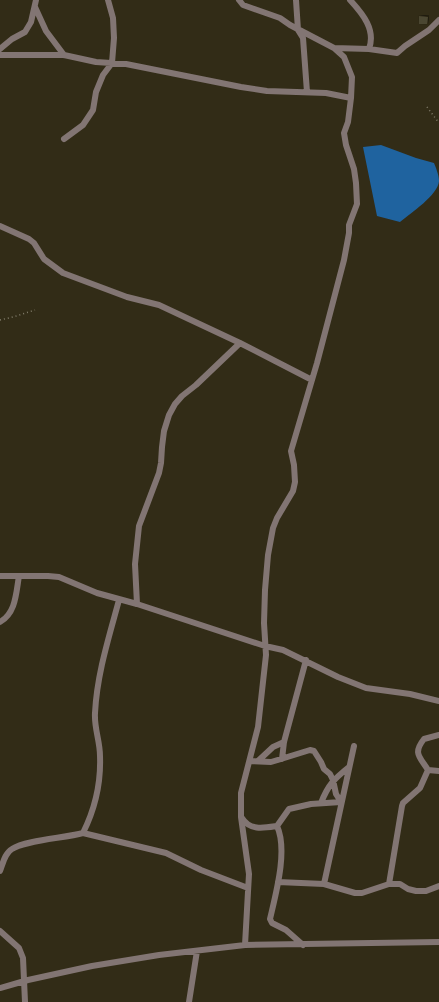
<svg xmlns="http://www.w3.org/2000/svg" width="439" height="1002" font-family="'Noto Sans',sans-serif">
<defs>
<filter id="shadow"><feDropShadow dx="2" dy="-2" stdDeviation="2" flood-color="#0009"/></filter>
</defs>
<rect width="100%" height="100%" fill="#322c17"/>
<!-- water -->
<path fill="#1f639f" d="M 381,145 L 416,158 L 434,163 C 436,168 439,175 439,181 C 438,195 411,213 400,222 L 377,216 L 363,147 Z"/>
<!-- building -->
<path fill="#4c4630" filter="url(#shadow)" d="M 419,16 L 428,17 L 427,24 L 419,24 Z"/>
<g fill="none" stroke-linecap="round" stroke-linejoin="round">
<!-- path -->
<path stroke="#837e6c" stroke-width="1.5" stroke-dasharray="1 3" stroke-linecap="butt" d="M 427,107 L 439,123
M 0,320 L 13,317 L 35,310"/>
<!-- street -->
<path stroke="#827573" stroke-width="6" d="M 239,0 L 243,5 L 280,18 L 290,25 L 334,48 L 344,57 L 352,77 L 351,98 L 348,122 L 344,133 L 346,145 L 354,169 L 356,183 L 357,204 L 349,225 L 349,233 L 344,260 L 317,363 L 291,451 L 294,465 L 295,482 L 293,491 L 277,518 L 273,528 L 268,555 L 265,590 L 264,623 L 266,655 L 258,727 L 241,793 L 241,817 L 249,874 L 245,945
M 296,0 L 298,30 L 303,38 L 307,92
M 350,0 C 363,14 376,30 369,49
M 35,7 L 46,31 L 64,55
M 334,48 L 369,49 L 397,53 L 405,46 L 429,30 L 439,20
M 0,49 L 12,39 L 25,32 L 31,22 L 36,0
M 0,55 L 64,55 L 96,62 L 126,64 L 241,87 L 267,91 L 326,93 L 351,98
M 64,139 L 83,125 L 93,110 L 96,92 L 103,75 L 112,63 L 114,38 L 113,18 L 108,0
M 0,226 L 29,239 L 34,243 L 44,259 L 63,273 L 127,297 L 159,305 L 240,343 L 312,380
M 0,576 L 48,576 L 59,577 L 97,593 L 137,604 L 265,646 L 283,650 L 338,677 L 366,688 L 410,694 L 439,701
M 137,604 L 135,564 L 139,526 L 159,473 L 161,463 L 162,447 L 164,431 L 169,415 L 175,404 L 182,396 L 196,385 L 240,343
M 0,622 C 16,613 16,593 19,576
M 439,735 L 424,739 C 413,753 419,756 428,770 L 439,771
M 282,759 L 284,742 L 306,660
M 258,761 L 273,747 L 284,742
M 321,803 C 328,785 334,779 349,767
M 242,818 C 250,831 264,828 277,826 L 289,809 L 311,804 L 341,802 L 336,794 L 333,780 L 330,774 L 324,769 L 321,762 L 314,751 L 310,750 L 271,762 L 250,761
M 277,826 C 288,850 276,893 270,919 L 272,923 L 286,930 L 303,945
M 83,833 L 166,853 L 201,870 L 248,888
M 0,871 C 3,863 5,853 12,849 C 26,840 65,838 83,833 C 95,809 101,782 100,756 C 100,741 94,728 95,713 C 97,674 109,637 119,600
M 278,882 L 324,884 L 355,893 L 362,893 L 389,884 L 400,884 L 408,889 L 416,891 L 426,891 L 439,886
M 324,884 L 354,746
M 389,884 L 402,806 L 403,803 L 420,788 L 428,770
M 0,931 L 19,948 L 23,958 L 25,1002
M 0,988 L 28,980 L 92,966 L 159,955 L 245,945 L 439,942
M 189,1002 L 197,951"/>
</g>
</svg>
